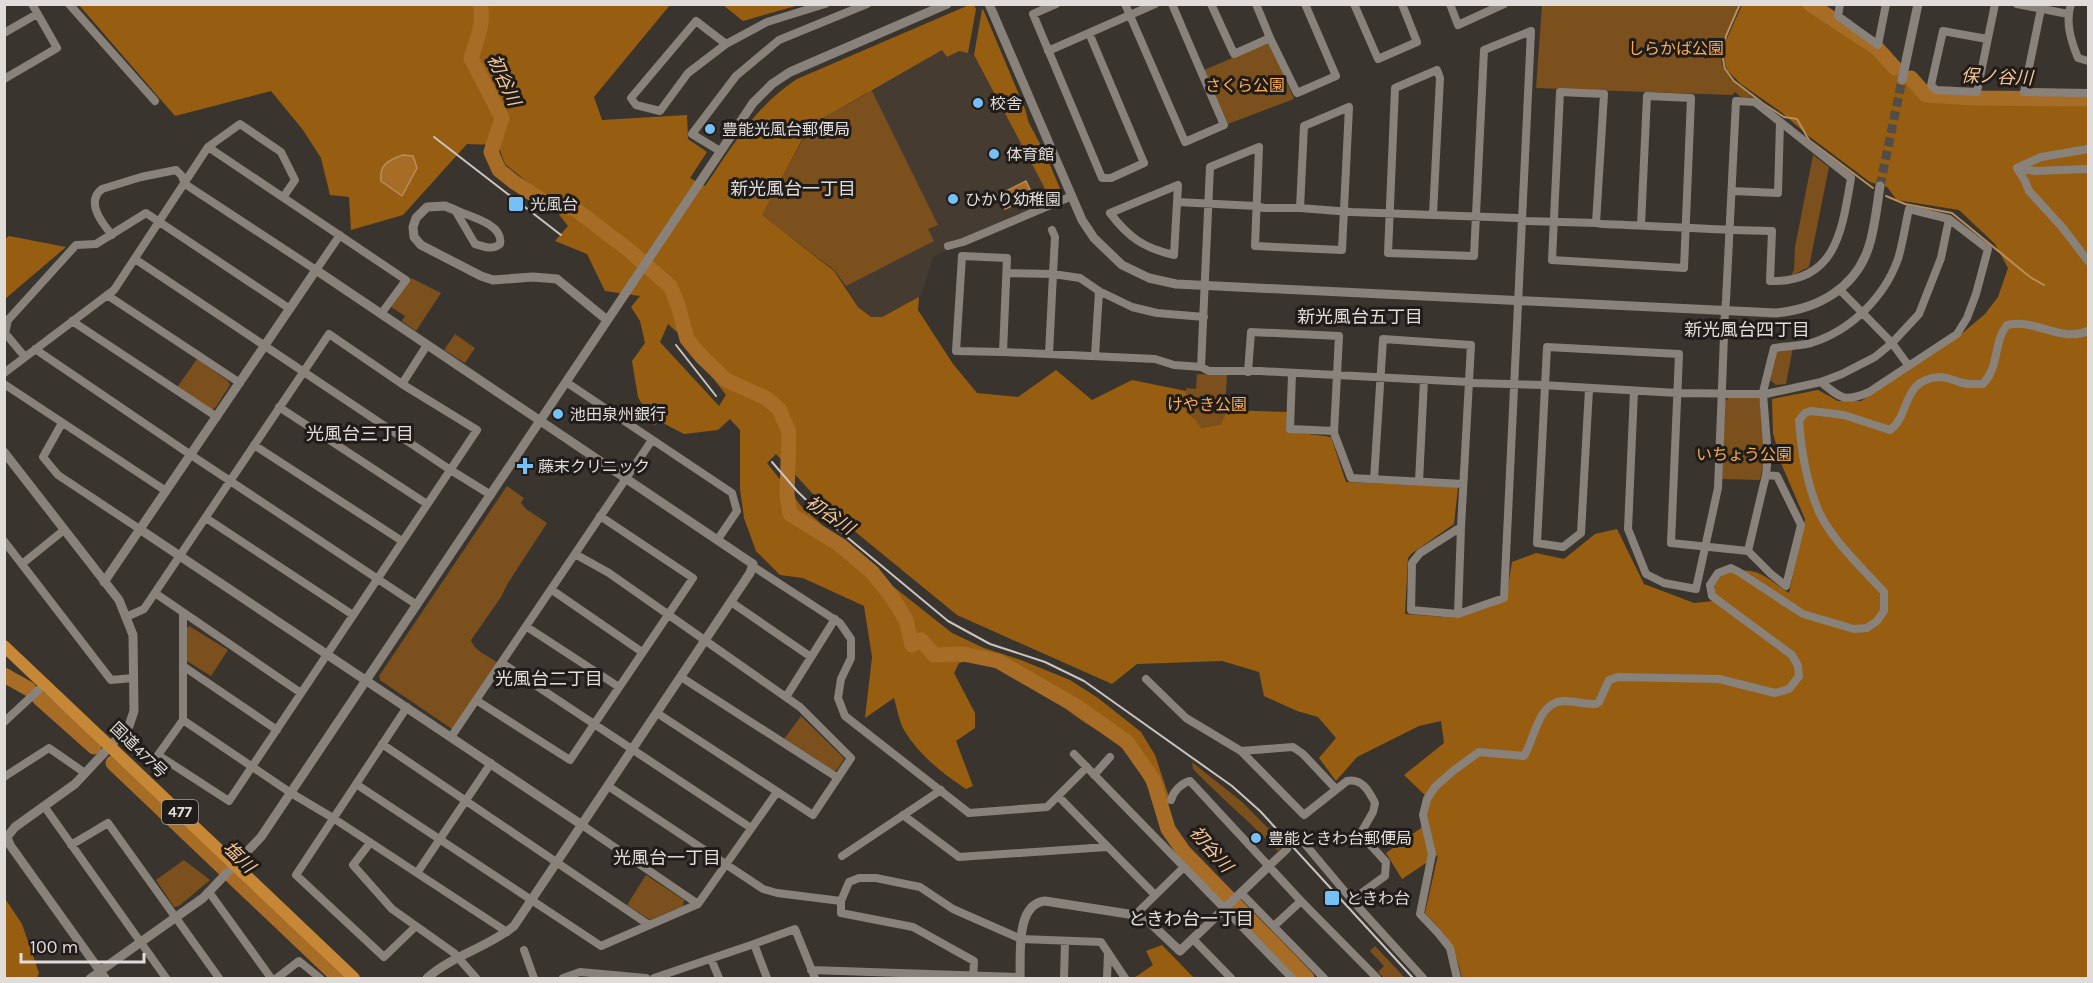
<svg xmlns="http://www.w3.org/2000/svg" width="2093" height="983" font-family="Karla,'Noto Sans JP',sans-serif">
<rect width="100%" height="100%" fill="#3a342e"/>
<!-- built -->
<path fill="#463b31" d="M 942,49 L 968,52 L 975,57 L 1051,200 L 957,241 L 947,242 L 949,249 L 933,257 L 922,292 L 918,298 L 881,317 L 871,317 L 859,307 L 834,270 L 869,90 Z"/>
<!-- green -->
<path fill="#7b501d" d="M 1542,5 L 1739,5 C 1720,53 1705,62 1754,97 L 1741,97 L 1735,92 L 1732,95 L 1536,88 Z
M 1266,44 L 1271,45 L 1294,99 L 1228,124 L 1204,70 Z
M 871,89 L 938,225 L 928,229 L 934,241 L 846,286 L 834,270 L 761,215 L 808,130 L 820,120 L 866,94 Z
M 1813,155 L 1829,167 L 1809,267 L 1791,276 L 1794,270 L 1795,247 Z
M 411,278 L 441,293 L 416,331 L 402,321 L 405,316 L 391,307 Z
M 455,334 L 475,348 L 465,363 L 444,350 Z
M 1793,347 L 1786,384 L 1776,385 L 1770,380 L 1777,349 Z
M 197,359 L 228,381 L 230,385 L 215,408 L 211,410 L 179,389 L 178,386 Z
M 1197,374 L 1227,375 L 1225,409 L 1227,410 L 1221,424 L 1201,428 L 1196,420 L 1186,412 L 1186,388 L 1196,389 Z
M 1759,395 L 1765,455 L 1760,480 L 1722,479 L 1725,401 L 1730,397 Z
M 507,486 L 524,498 L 521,503 L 526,509 L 547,523 L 508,583 L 501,597 L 471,640 C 474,651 489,656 498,663 L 452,729 L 380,680 L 379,676 Z
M 189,626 L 228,650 L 211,676 L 187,661 L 186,629 Z
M 801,716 L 843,757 L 844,759 L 837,770 L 834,771 L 784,739 Z
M 1192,762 L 1242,802 L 1284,844 L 1278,851 C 1250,822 1220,797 1193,769 Z
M 184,860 L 210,880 L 179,906 L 174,907 L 156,880 Z
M 646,875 L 684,900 L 683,906 L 650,920 L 627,905 Z
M 1375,946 L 1405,978 L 1384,978 L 1378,972 L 1384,966 L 1370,951 Z"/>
<!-- forest -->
<path fill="#975e11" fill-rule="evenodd" d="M 79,5 L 670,5 L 594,97 L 602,120 L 687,115 L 688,139 L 707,152 L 690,178 L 705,186 C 733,146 755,106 797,79 L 969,5 L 974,5 L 976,9 L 968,53 L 959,51 L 947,57 L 942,50 L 820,120 L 804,136 L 762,215 L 834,271 L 858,307 L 871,317 L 882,317 L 919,297 L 918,310 L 953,364 L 977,393 L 1018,397 L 1056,370 L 1092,400 L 1132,380 L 1186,391 L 1186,412 L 1196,420 L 1201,428 L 1221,424 L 1227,410 L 1287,412 L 1286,431 L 1331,437 L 1346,482 L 1458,487 L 1454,524 L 1411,554 L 1408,558 L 1405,614 L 1458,618 L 1506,599 L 1512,562 L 1536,553 L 1564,559 L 1595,534 L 1617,529 L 1644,584 L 1694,603 L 1713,601 L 1715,584 L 1723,573 C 1758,566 1761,574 1789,593 L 1805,519 L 1781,463 L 1773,433 L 1772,399 L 1818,390 L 1838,401 L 1861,401 L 1959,336 L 1985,314 L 1998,297 L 2008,268 L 1995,244 L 1959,210 L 1897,200 L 1887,187 L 1870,182 L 1810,137 L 1781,112 L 1741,84 L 1727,70 L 1724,57 L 1725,43 L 1742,5 L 1804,5 L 1872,48 L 1922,99 L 1972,104 L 2088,104 L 2088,978 L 1462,978 C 1455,947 1448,936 1425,913 L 1438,855 L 1402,879 L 1386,853 L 1421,828 L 1430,800 L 1404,775 L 1444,743 L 1441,721 L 1419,726 L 1357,757 L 1336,781 L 1319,758 L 1336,738 L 1318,717 L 1297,711 L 1264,696 L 1259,672 L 1222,661 L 1137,664 L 1112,684 L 957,615 L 825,507 L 776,454 L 767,463 L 802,507 L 875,572 L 952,633 L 984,648 L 1021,660 L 1070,680 L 1098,698 L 1141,732 L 1155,755 L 1170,800 L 1157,810 C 1150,789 1140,769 1126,752 C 1113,738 1097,731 1081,720 C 1051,699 1015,663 977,660 C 972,660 965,662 959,663 L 954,673 L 975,713 L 975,728 L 956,741 L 973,786 L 966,789 C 942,773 919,755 904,730 C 899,721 897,708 894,698 L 865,718 L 872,657 L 864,606 L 803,578 L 780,575 L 756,551 L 744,518 L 740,489 L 740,430 L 730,419 L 718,430 L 684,434 L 661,422 L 654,425 L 638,397 L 632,361 L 645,343 L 640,321 L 631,307 L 640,296 L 605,291 L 587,254 L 555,241 L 568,226 L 544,195 L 505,164 L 498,145 L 467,144 L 403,215 L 351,230 L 349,197 L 330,195 L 321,158 L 303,130 L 271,91 L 175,116 ZM 668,324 L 679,334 L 726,395 L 719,406 L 660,342 Z
M 723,5 L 799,5 L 743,21 Z
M 983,9 L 1025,109 L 1029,123 L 1045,153 L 1061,191 L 1059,196 L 1051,200 L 974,55 L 982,10 Z
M 9,236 L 66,247 L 5,299 L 5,239 Z
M 4,897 L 22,924 L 39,973 L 37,978 L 5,978 Z
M 1162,945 L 1194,978 L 1134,978 L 1153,965 L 1146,951 Z"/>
<!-- water -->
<path fill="#a76c26" stroke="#b88e5c" stroke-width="1.5" d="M 403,155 L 413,156 L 417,168 L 402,196 L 381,181 C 379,164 389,160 403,155 Z
M 1026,181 L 1033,196 L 1005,209 L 998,195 Z"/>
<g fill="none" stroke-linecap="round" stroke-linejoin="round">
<!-- stream -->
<path stroke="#b88e5c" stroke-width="2" d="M 1740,4 L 1726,36 L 1722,54 L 1725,69 L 1734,81 L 1764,104 L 1784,117 L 1797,119 L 1809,140 L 1873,188
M 1886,196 L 1905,204 L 1952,213 L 2030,277 L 2044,285"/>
<!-- river -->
<path stroke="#a76c26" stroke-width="15" d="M 480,4 C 485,22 476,41 471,58 L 502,118 L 491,152 L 499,170 L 514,182 L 545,202 L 575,209 L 630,251 L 670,286 L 678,305 L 687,339 L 701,356 L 726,380 L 766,398 L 779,409 L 789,432 L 787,494 L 790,514 L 840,545 L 872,572 L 892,597 L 906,620 L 912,645 L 921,640 L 934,655 L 963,654 L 998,661 L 1076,706 L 1127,742 L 1153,779 L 1168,829 L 1184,852 L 1307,978
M 1810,4 L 1877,48 L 1895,68
M 1911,78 L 1926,95 L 1972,98 L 2088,99
M 4,675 L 29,689
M 39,698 L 94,747
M 113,763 L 339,978"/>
<!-- tertiary-tunnel -->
<path stroke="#534d48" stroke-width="9" stroke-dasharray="9 4.5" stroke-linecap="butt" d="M 1880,186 L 1902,80"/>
<!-- minor -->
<path stroke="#88827b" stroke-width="8" d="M 69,4 L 155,101
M 1056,4 L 1033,14 L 1102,178 L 1111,178 L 1144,163 L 1089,33
M 1125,4 L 1185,142 L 1224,125 L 1172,4
M 1211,4 L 1234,54 L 1270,38 L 1256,4
M 1354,4 L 1378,59 L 1417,42 L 1402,4
M 1450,4 L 1458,25 L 1504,4
M 1840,4 L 1838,16 L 1878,45 L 1886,4
M 2017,4 L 2068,14
M 2042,4 L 2024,92 L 2088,93
M 2071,4 C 2065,22 2071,41 2078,58 L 2088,61
M 4,33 L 37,14
M 1270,38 L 1297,93 L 1336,76 L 1305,4
M 1987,39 L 1943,31 L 1931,85 L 1936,90 L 1977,92 L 1995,4
M 726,44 L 696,21 L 631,98 L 636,105 L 660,111 L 688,73 L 726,44 L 767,22 L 825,4
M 1048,51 L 1155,4
M 4,79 L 57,48 L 32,4
M 208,147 L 406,280 L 381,314
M 720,151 L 692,134 L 736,76 L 779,40 L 867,4
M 2017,168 L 2025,181 L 2029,191 L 2062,227 L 2088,261
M 2017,168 L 2041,157 L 2088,149
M 2017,168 L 2035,171 L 2088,169
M 1178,185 L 1174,255 C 1144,248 1129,238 1110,213 Z
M 1732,191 L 1778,193 L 1780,122
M 1177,202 L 1256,206 L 1264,208 L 1300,208 L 1351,212 L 1517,218 L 1526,221 L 1596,223 L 1603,224 C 1659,226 1715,230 1772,231 L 1770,281 C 1836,283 1842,231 1851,178 L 1755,102 L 1736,101 C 1733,167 1729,234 1726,300 L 1725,311 L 1718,488 L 1696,589 L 1664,583 L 1646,574 L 1628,529 L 1634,391
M 1300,208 L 1304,126 L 1349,107 L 1342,250 L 1255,246 L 1259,147 L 1210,167 L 1201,367 L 1209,371 L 1260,371 L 1469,382 L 1474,383 L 1542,385 L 1677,393 L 1763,394 L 1766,394 L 1821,382 L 1842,374 L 1875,357 L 1892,343 L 1919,314 L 1941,258 L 1949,219 L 1909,209 C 1905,226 1903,243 1898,259 C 1884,298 1850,331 1811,343 C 1799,346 1786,346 1774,348 L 1763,392 L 1763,394 L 1768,456 L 1766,475
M 455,210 C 469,216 504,224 500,244 C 492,251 483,246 475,244 Z
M 1596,223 L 1604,94 L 1560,92 L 1552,260 L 1684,268 L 1691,98 L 1647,96 L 1641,225
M 1052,230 L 1055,237 L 1053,274 L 1080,278 L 1099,291 L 1132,307 L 1157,313 L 1204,317
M 112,235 C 102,223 85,202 102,189 L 141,177 L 176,170 L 182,176 L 185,184 L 316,270 L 340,235
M 948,246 L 963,242 L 1072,196
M 135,259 L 449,469 L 491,495
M 1007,273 L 1053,274 L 1049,354
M 1839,291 L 1843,293 L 1892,343 L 1908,365
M 107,295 L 240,383
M 72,321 L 217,417
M 35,349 L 191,455 L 417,605
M 1003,352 L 956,351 L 962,256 L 1007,258 L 1003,352 L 1155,359 L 1174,365 L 1201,367
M 1095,356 L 1099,291
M 25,357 L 5,333 L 8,320 L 76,245 L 96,244 L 146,213 L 290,309
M 1248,372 L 1251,332 L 1339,336 L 1334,433 L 1351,478 L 1463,484
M 4,373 L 114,290 L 208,147 L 240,124 L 281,152 L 295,180 L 284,196
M 1292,374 L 1290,429 L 1334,431
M 566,382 L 732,493 L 737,511 L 718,539
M 1821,382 C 1840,398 1845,403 1869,392 L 1957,334 L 1967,318 L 1976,294 L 1988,249 L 1949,219
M 4,384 L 166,491
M 402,384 L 427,345
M 1589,389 L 1581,533 L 1563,547 L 1537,543 L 1547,347 L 1679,354 L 1671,543 L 1748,551 L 1771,574 L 1786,586 L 1801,525 L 1777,476 L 1766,475 L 1748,551
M 279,407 L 427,504
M 62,423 L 43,457 L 58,475 L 141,530
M 254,445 L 402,541
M 1374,479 L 1383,339 L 1471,345 L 1461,527 L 1420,553 L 1412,563 L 1411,610 L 1458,614 L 1504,598 L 1531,31 L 1484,50 L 1474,256 L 1388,253 L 1395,88 L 1437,70 L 1440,78 L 1433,214
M 1419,482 L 1424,380
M 206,518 L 353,615
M 4,541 L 111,680 L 133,678
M 575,554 L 609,573 L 800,707 L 851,758 L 813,815 L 657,713
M 22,564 L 64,530
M 754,567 L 840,623 L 851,639 L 851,658 L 841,679 L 838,698 L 845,716 L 969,813 L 1047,807 L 1087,767
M 552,590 L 642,652
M 155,593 L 301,693
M 731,602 L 811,657
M 1458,614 L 1461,527
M 126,617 L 144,609 L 329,334 L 402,384 L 477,430 L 229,801 L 158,755 L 183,720 L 183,613
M 527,627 L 619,687
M 502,663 L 751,828
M 183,666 L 277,730
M 681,677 L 838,778
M 1146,679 L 1186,718 L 1241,751 L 1293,747 L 1303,754 L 1336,789
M 786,697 L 835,619
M 476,700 L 570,760 L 693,578 L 600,516
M 407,707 L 296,875 L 384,957 L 415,927
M 183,720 L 291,793 L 333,818 L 507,932
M 4,722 L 45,684
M 451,737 L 652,440
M 382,744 L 649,925
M 1241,751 L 1304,815 L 1347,781 C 1362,778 1369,791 1375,803 L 1373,812 L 1362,831 L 1364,838 L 1386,862 L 1385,876 L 1352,900
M 1074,754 L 1292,978
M 1094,775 L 1110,757
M 4,777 L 49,748 L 85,773
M 356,784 L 601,946 L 698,904 L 777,792
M 608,786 L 763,889 L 777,893 L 841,901 L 841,913 L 913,927 L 974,961 L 973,978
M 1058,796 L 1155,895
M 1171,800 C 1173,792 1181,783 1190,781 L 1301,901 L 1377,978
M 44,806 L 166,978
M 903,815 L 959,857 L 1107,847
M 582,825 L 698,904
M 370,843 L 353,865 L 392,909 L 454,953 L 476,978
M 1293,843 L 1299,837 L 1352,900 L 1423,978
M 71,845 L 108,823 L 219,978
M 842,856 L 941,790
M 1269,866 L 1287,849
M 417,873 L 491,763
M 209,892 L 271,978
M 1241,893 L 1324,978
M 841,901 L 849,882 L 859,878 L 876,878 L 920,887 L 953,909 L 1021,939 L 1101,942 L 1125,978
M 1135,915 L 1184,867
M 1274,926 L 1301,901
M 1193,939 L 1231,978
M 754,944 L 795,929 L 815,978
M 524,950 L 534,978
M 711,959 L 719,978
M 811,970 L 1020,977
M 90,978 L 100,971
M 277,978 L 299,961 L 320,978
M 563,978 L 580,972 L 646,978
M 654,978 L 754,944 L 767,978
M 1064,978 L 1065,941
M 1107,978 L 1108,953
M 1457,978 L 1450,948 L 1438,933 L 1420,914 L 1432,854 L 1423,815 L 1427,799 L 1435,787 L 1453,771 L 1479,752 L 1524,756 C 1535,739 1537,703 1563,701 C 1573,701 1585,704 1596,704 L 1599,702 L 1609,680 L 1618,677 L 1719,679 L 1775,693 L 1789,689 L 1799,676 L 1798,666 L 1792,655 L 1712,596 L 1710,585 L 1718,573 L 1731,568 L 1739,572 L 1803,614 L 1854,629 L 1867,628 L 1877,621 L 1884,611 L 1884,592 C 1863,569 1832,540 1819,512 C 1807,484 1801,449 1799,420 L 1805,413 L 1811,411 L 1844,415 L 1890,430 C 1911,415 1901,379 1940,377 C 1949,377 1959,383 1968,384 C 1973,384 1978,384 1983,384 C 2000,366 1993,342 2007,325 C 2035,318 2061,343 2088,331"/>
<!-- tertiary -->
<path stroke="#88827b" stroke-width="9" d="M 989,4 L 1082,220 L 1094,238 L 1122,265 L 1149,278 L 1176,284 L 1776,313 C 1818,309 1856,288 1869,246 C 1875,227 1877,205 1880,186
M 1902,80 L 1918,4
M 455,210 L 445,206 L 427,207 L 416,218 L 413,227 L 414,237 L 421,245 L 481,276 L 493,280 L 533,277 L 557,279 L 607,320
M 4,452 L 119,600 L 133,635 L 134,711 L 129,726 L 75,784 L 15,827 L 7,837 L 10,845 L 105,978
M 141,530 L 582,825
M 104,582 L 316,270 L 753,564 L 750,573 L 514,926 C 487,948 453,955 427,978
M 100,971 L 203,898 L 261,837 L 753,103 L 772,84 L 790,72 L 947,4
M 1020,978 C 1021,956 1015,904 1045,901 L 1135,915 L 1147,920 L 1180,951 L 1269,866"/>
<!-- trunk -->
<path stroke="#c68736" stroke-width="12" d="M 4,646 L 354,978"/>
<!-- rail -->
<path stroke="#cac5c2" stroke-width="2" d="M 434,137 L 561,235
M 676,345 L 716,396
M 772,462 L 797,491 L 830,523 L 948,621 L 990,644 L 1045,662 L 1084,681 L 1232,786 L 1260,811 L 1413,978"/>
</g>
<!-- markers -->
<g fill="#75c0f6" stroke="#1f1c1a" stroke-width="2">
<circle cx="978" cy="103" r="6"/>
<circle cx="710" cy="129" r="6"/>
<circle cx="994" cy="154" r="6"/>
<circle cx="953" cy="199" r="6"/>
<rect x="508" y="196" width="16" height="16" rx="3"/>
<circle cx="558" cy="414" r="6"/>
<path d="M522 457h6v6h6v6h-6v6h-6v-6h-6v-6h6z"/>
<circle cx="1256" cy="838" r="6"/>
<rect x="1324" y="890" width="16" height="16" rx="3"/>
</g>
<g text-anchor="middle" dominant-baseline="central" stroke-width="6" stroke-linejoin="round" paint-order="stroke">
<!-- shield labels -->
<rect fill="#1f1c1a" stroke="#a6a2a0" stroke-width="1.5" x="162" y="800" width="36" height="24" rx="4.5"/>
<g font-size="15" font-weight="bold" fill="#e0dcd9">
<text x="180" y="812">477</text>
</g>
<!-- park labels -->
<g font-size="16" fill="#fdad52" stroke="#1f1c1a">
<text x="1676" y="48">しらかば公園</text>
<text x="1245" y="85">さくら公園</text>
<text x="1207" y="404">けやき公園</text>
<text x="1744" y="454">いちょう公園</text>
</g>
<!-- poi labels -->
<g font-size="16" fill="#e0dcd9" stroke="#1f1c1a" text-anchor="start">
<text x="990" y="103">校舎</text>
<text x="722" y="129">豊能光風台郵便局</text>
<text x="1006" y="154">体育館</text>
<text x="965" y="199">ひかり幼稚園</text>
<text x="530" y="204">光風台</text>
<text x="570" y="414">池田泉州銀行</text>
<text x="538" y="466">藤末クリニック</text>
<text x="1268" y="838">豊能ときわ台郵便局</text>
<text x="1346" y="898">ときわ台</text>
</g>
<!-- street labels -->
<g font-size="16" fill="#e0dcd9" stroke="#1f1c1a">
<text transform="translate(139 750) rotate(44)">国道477号</text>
</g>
<!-- water labels -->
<g font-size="18" font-style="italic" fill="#f9c896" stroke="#1f1c1a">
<text transform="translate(1997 77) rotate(2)">保ノ谷川</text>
<text transform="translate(504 80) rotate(65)">初谷川</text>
<text transform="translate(830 515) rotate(34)">初谷川</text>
<text transform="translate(1211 849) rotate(49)">初谷川</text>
<text transform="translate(239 857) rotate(44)">塩川</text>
</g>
<!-- neighbourhood labels -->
<g font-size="18" fill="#e0dcd9" stroke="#1f1c1a">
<text x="793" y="189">新光風台一丁目</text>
<text x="1360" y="317">新光風台五丁目</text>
<text x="1747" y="330">新光風台四丁目</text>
<text x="360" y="434">光風台三丁目</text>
<text x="549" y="679">光風台二丁目</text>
<text x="667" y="858">光風台一丁目</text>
<text x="1191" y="919">ときわ台一丁目</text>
</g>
</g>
<!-- border -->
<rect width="2093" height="983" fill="none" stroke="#e0dcd9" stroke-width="12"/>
<!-- scale -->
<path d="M21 953v9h123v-9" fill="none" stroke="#e0dcd9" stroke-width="3"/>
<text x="30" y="953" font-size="18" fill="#e0dcd9" stroke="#1f1c1a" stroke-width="4.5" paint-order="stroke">100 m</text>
</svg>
